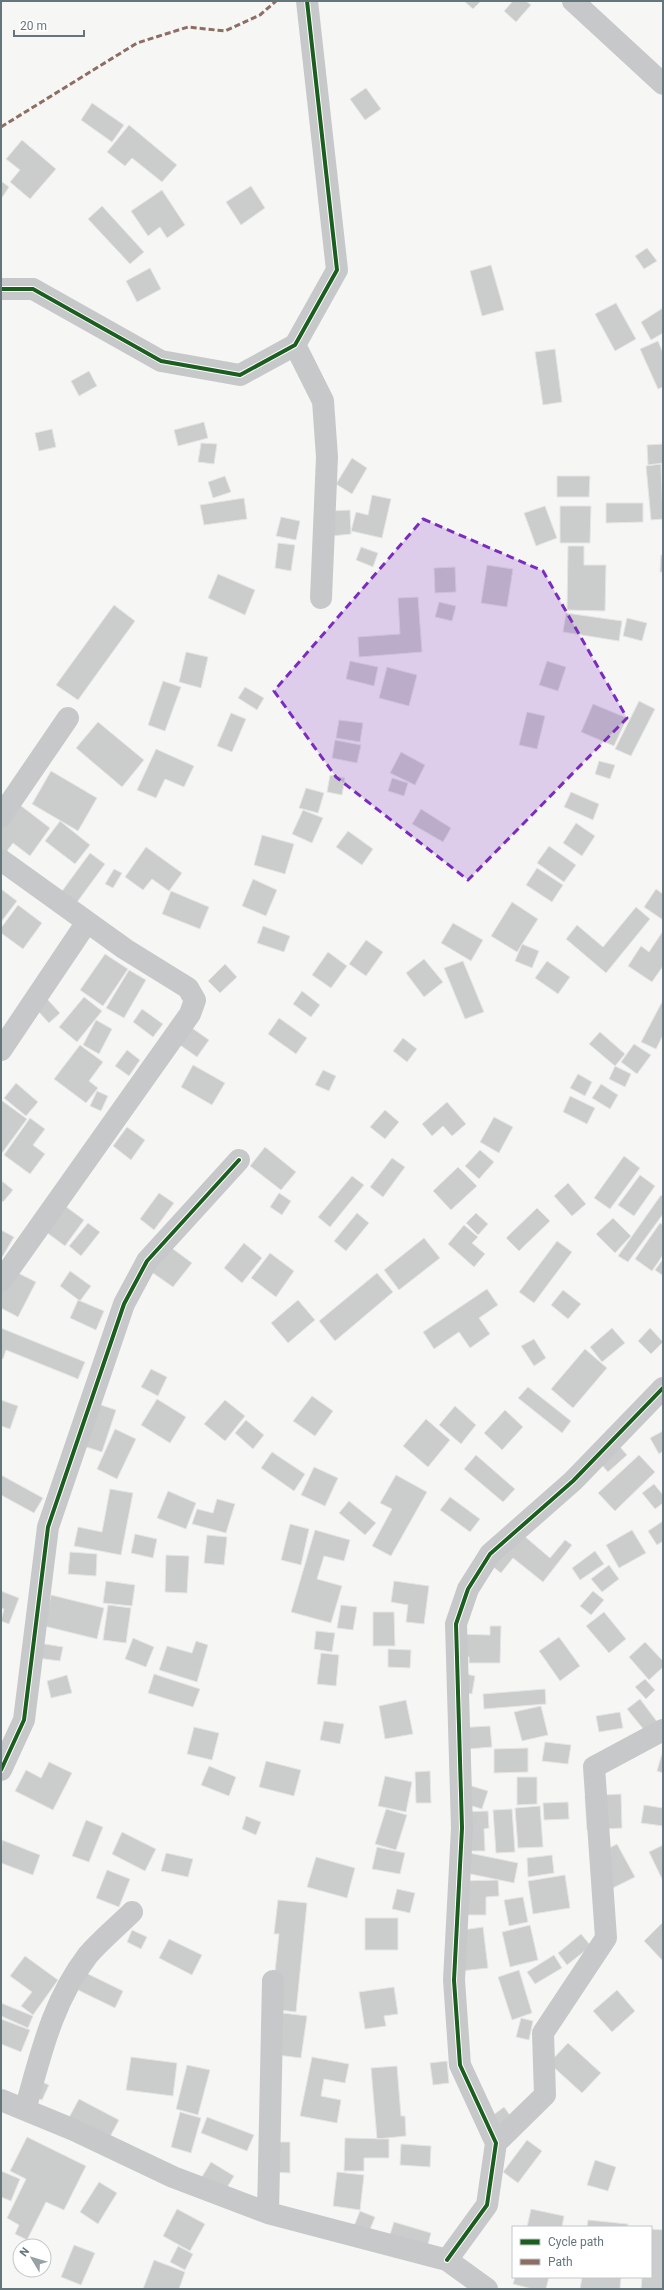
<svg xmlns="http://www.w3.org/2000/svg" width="664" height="2290" font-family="Roboto,sans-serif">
<rect width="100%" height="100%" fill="#f6f6f5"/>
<!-- building -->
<path fill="#cbcdcd" stroke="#e6e6e4" d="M 464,1 L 481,1 L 473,9 Z
M 513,1 L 526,1 L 531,5 L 516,22 L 504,11 Z
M 366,88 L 381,109 L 365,120 L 350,99 Z
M 92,103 L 124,125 L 112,142 L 81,120 Z
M 129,125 L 177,165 L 162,182 L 132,158 L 125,166 L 107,152 Z
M 22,140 L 56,169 L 30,199 L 10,182 L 20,170 L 6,159 Z
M 1,181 L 9,187 L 1,199 Z
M 251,186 L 265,208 L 241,225 L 226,202 Z
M 162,190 L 185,225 L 167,238 L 160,227 L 148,236 L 131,211 Z
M 102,206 L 144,252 L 130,264 L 88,219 Z
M 647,248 L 657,261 L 644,269 L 635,256 Z
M 491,265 L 504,310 L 482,316 L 470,271 Z
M 150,268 L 161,289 L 137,302 L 126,281 Z
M 616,303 L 636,339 L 615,351 L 595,314 Z
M 663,308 L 663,333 L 651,340 L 641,322 Z
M 658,341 L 663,353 L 663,387 L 658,389 L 640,349 Z
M 555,349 L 562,402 L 543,405 L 535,352 Z
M 89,371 L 97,386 L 79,396 L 71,381 Z
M 204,422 L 208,438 L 178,446 L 174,430 Z
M 52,429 L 56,447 L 39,451 L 35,433 Z
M 201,443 L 217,444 L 214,464 L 198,462 Z
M 663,444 L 663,463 L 648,465 L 647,445 Z
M 352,458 L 367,468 L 352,494 L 336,484 Z
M 661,464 L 663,519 L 651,520 L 646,466 Z
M 225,476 L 231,492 L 213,498 L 208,482 Z
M 557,476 L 590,476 L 589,497 L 557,497 Z
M 372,495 L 391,499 L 382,538 L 351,531 L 356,512 L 368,515 Z
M 244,498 L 247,519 L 204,525 L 200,505 Z
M 606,503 L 643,503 L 643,522 L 606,523 Z
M 545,506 L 557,538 L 536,546 L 524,513 Z
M 560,506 L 591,506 L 590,543 L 560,543 Z
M 350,510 L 351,534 L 332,536 L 331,511 Z
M 281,517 L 300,521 L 296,540 L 276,536 Z
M 278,543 L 295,545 L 291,571 L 275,568 Z
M 568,546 L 584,546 L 584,565 L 606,565 L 605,611 L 567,610 Z
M 361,547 L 378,553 L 373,567 L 356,560 Z
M 661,555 L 663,555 L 663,572 L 660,572 Z
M 487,565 L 513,569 L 507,607 L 481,603 Z
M 455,567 L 456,592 L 435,593 L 434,568 Z
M 218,574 L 255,590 L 245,615 L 208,598 Z
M 418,597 L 422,652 L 359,657 L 358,637 L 400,634 L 398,598 Z
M 439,602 L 456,606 L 452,621 L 435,617 Z
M 114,605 L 135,621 L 78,700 L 56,685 Z
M 566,613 L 622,621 L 619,641 L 563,632 Z
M 627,618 L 647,623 L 642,641 L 623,636 Z
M 186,652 L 208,657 L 201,688 L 179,682 Z
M 350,661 L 378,667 L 374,686 L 346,679 Z
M 547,661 L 566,667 L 558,691 L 539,685 Z
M 387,667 L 417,675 L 409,706 L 379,698 Z
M 163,681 L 181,687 L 165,731 L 148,725 Z
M 245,687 L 264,698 L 257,710 L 238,698 Z
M 639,701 L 655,709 L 631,756 L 615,749 Z
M 593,704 L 627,718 L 614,746 L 581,732 Z
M 527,712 L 545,716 L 537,749 L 519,745 Z
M 231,713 L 246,719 L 232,752 L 217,746 Z
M 339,720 L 363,723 L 360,742 L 336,738 Z
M 98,722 L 144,760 L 122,787 L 76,748 Z
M 335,740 L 361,745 L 357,763 L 332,758 Z
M 156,749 L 194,766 L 184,787 L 165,779 L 156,798 L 137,790 Z
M 401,752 L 425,765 L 415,785 L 390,773 Z
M 599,761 L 615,765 L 610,779 L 595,774 Z
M 51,771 L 97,798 L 78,831 L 32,804 Z
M 330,775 L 345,778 L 342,795 L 327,792 Z
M 392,778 L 408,783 L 404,796 L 388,791 Z
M 306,788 L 324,793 L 318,813 L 299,808 Z
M 571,792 L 599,804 L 593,820 L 564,807 Z
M 16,802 L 50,828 L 30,856 L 13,843 L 1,859 L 1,822 Z
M 421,809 L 451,828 L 443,842 L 412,824 Z
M 303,810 L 323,818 L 312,843 L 292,834 Z
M 60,821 L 90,845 L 75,864 L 45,841 Z
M 576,823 L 595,836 L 582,856 L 563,843 Z
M 348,831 L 373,849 L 362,865 L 336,847 Z
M 262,835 L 294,844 L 285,874 L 254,865 Z
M 549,846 L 576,865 L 564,882 L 537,863 Z
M 146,847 L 182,873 L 169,891 L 152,879 L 143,890 L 125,877 Z
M 90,853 L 105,864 L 72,909 L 57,898 Z
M 537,868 L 563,885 L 552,902 L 526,885 Z
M 114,869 L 122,873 L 113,888 L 105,884 Z
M 253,879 L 277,890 L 266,916 L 242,906 Z
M 1,889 L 17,901 L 1,922 Z
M 656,889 L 663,894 L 663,920 L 644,907 Z
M 171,891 L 209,907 L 200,929 L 162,914 Z
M 512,902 L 538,919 L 517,952 L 491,936 Z
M 18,905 L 42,923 L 23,949 L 1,933 L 1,928 Z
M 636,907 L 650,919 L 606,973 L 566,939 L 577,925 L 603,947 Z
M 453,923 L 483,940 L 471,961 L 441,943 Z
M 263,926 L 290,936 L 284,952 L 257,943 Z
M 663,931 L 663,966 L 652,982 L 628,966 L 641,946 L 649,952 Z
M 366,940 L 383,952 L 366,976 L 349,964 Z
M 522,944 L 539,951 L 532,968 L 515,961 Z
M 328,952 L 347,966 L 331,988 L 312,975 Z
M 105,954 L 128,969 L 103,1006 L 80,990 Z
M 424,959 L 443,982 L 424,997 L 406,973 Z
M 463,961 L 484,1012 L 465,1019 L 444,968 Z
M 547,961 L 570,977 L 558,994 L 535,978 Z
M 225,964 L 237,977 L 220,993 L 208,981 Z
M 129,970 L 146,980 L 124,1018 L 106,1008 Z
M 302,991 L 320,1005 L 311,1017 L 293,1004 Z
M 84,997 L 102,1011 L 77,1042 L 59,1027 Z
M 47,999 L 60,1013 L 49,1023 L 36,1009 Z
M 663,1000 L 663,1035 L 656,1049 L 641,1042 Z
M 142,1009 L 163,1024 L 153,1037 L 133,1022 Z
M 279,1018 L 307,1038 L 296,1054 L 268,1034 Z
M 96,1020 L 112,1029 L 99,1054 L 83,1045 Z
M 192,1028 L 209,1040 L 197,1057 L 180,1045 Z
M 600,1032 L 625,1054 L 615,1066 L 589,1044 Z
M 403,1038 L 417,1049 L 407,1062 L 393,1051 Z
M 634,1044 L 651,1055 L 637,1074 L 621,1062 Z
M 80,1045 L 103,1062 L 89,1081 L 98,1088 L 86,1103 L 54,1079 Z
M 127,1050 L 140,1060 L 129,1076 L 115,1066 Z
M 193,1065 L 225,1083 L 212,1105 L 181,1087 Z
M 615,1066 L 631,1074 L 625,1087 L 609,1079 Z
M 323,1070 L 336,1076 L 329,1091 L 315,1085 Z
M 578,1074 L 592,1082 L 585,1096 L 570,1088 Z
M 16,1083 L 38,1102 L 26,1116 L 4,1098 Z
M 601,1084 L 618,1095 L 610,1109 L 592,1098 Z
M 97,1091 L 108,1096 L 101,1111 L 90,1106 Z
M 570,1096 L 595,1108 L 587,1124 L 563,1112 Z
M 1,1100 L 27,1119 L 2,1153 L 1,1153 Z
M 447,1102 L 466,1124 L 452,1136 L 443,1126 L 432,1136 L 422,1124 Z
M 385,1110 L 399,1122 L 385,1139 L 370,1127 Z
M 494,1117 L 513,1127 L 499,1153 L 480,1142 Z
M 30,1118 L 45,1129 L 33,1145 L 45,1154 L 30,1174 L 4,1155 Z
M 127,1127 L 145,1140 L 131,1160 L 113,1146 Z
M 265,1147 L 296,1172 L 281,1190 L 250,1166 Z
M 480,1150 L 494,1162 L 479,1179 L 465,1166 Z
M 624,1156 L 640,1168 L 610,1209 L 594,1198 Z
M 392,1158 L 405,1167 L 383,1197 L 370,1187 Z
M 458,1167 L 477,1186 L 451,1210 L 433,1191 Z
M 640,1175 L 655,1186 L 634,1216 L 618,1205 Z
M 352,1176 L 364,1185 L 330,1227 L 318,1217 Z
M 2,1181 L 13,1190 L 3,1202 L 1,1200 Z
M 568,1183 L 586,1204 L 572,1216 L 554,1196 Z
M 159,1193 L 174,1203 L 154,1230 L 140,1219 Z
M 279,1193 L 291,1201 L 282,1215 L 270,1207 Z
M 661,1195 L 663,1197 L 663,1214 L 628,1262 L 618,1256 Z
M 65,1206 L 84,1220 L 65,1246 L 46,1232 Z
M 537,1208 L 550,1221 L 519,1251 L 506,1238 Z
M 357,1213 L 369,1223 L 346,1251 L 334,1241 Z
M 476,1213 L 488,1224 L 478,1235 L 466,1223 Z
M 613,1218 L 631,1236 L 615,1253 L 596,1234 Z
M 88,1223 L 100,1232 L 81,1256 L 69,1246 Z
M 660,1223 L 663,1225 L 663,1255 L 652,1271 L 635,1259 Z
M 464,1225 L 478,1237 L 472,1243 L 485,1254 L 474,1267 L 448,1244 Z
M 1,1230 L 14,1237 L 1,1259 Z
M 424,1238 L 440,1258 L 399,1290 L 384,1270 Z
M 557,1241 L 572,1252 L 534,1303 L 519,1292 Z
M 244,1243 L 262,1258 L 242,1283 L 224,1268 Z
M 169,1246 L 192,1263 L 173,1287 L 150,1271 Z
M 270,1253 L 294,1271 L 276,1297 L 251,1278 Z
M 663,1259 L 663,1273 L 662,1275 L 655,1270 Z
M 4,1266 L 36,1282 L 18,1317 L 1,1308 L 1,1273 Z
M 70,1271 L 91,1286 L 80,1301 L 60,1286 Z
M 377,1273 L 393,1292 L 335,1341 L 319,1321 Z
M 487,1289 L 498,1305 L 479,1318 L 490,1334 L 470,1348 L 459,1332 L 434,1349 L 423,1332 Z
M 563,1290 L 581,1304 L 568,1319 L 551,1305 Z
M 78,1300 L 104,1311 L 96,1330 L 70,1318 Z
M 298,1300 L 315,1320 L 288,1343 L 271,1323 Z
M 1,1328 L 85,1362 L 78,1379 L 6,1350 L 3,1359 L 1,1358 Z
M 612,1328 L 625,1343 L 602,1362 L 590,1347 Z
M 650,1328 L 663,1342 L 651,1354 L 638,1341 Z
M 534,1339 L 546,1358 L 534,1366 L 521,1346 Z
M 585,1349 L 607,1368 L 573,1408 L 551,1389 Z
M 151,1369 L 167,1377 L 158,1396 L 141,1387 Z
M 528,1387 L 571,1421 L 562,1433 L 518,1398 Z
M 312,1396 L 333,1411 L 315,1436 L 293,1421 Z
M 157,1399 L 186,1417 L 170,1443 L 141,1425 Z
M 1,1400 L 18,1406 L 10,1429 L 1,1426 Z
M 225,1400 L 245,1416 L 225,1441 L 204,1424 Z
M 95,1403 L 116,1410 L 102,1452 L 80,1445 Z
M 455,1406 L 476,1425 L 461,1444 L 439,1425 Z
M 505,1410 L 523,1427 L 502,1450 L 484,1433 Z
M 426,1419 L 450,1440 L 428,1467 L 403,1446 Z
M 246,1420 L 264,1435 L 253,1449 L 235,1433 Z
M 115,1429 L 136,1439 L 117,1479 L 97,1469 Z
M 663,1431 L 663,1451 L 659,1454 L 650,1438 Z
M 613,1439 L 627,1455 L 608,1472 L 594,1456 Z
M 272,1452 L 305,1474 L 294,1491 L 261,1468 Z
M 476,1455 L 515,1489 L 503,1502 L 464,1469 Z
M 639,1455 L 655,1472 L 615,1511 L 598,1493 Z
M 314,1467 L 338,1478 L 325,1506 L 301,1495 Z
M 1,1475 L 43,1498 L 34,1513 L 1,1495 Z
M 396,1475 L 427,1492 L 391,1556 L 372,1546 L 392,1509 L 380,1503 Z
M 654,1484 L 663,1495 L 663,1503 L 655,1509 L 642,1493 Z
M 110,1489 L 133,1493 L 121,1555 L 74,1546 L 78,1527 L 102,1532 Z
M 168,1491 L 196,1503 L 186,1529 L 157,1518 Z
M 450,1497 L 480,1519 L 470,1532 L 440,1510 Z
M 217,1499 L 235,1504 L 226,1533 L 192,1524 L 197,1509 L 213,1513 Z
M 349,1501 L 376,1523 L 365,1535 L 339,1513 Z
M 663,1521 L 663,1541 L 657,1545 L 648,1531 Z
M 290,1524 L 309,1529 L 301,1565 L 281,1560 Z
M 516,1529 L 550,1558 L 565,1540 L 572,1545 L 543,1582 L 513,1558 L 501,1573 L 488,1563 Z
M 315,1530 L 350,1540 L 344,1561 L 324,1556 L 317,1579 L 342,1586 L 331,1623 L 291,1612 Z
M 632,1530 L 646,1553 L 619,1568 L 606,1545 Z
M 135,1534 L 157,1539 L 153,1558 L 131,1553 Z
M 207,1535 L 227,1537 L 224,1565 L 204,1563 Z
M 595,1551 L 604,1564 L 580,1580 L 572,1568 Z
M 70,1552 L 97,1554 L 96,1576 L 68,1574 Z
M 166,1555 L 189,1556 L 187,1593 L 165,1592 Z
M 609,1565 L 619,1579 L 602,1592 L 591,1579 Z
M 106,1581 L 135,1585 L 132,1606 L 103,1603 Z
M 394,1581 L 429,1586 L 424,1624 L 406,1622 L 408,1605 L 391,1602 Z
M 1,1591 L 19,1598 L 9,1624 L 1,1621 L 4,1609 L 1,1608 Z
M 593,1591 L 604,1600 L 591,1615 L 580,1606 Z
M 51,1595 L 104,1608 L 97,1639 L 44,1626 Z
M 108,1605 L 131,1608 L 126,1643 L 103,1640 Z
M 341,1605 L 357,1607 L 353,1630 L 337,1628 Z
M 373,1612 L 394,1612 L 395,1646 L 373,1646 Z
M 604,1612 L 626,1639 L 609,1653 L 586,1626 Z
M 490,1626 L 501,1626 L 500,1663 L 469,1663 L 469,1657 L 453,1657 L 454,1634 L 490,1635 Z
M 316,1631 L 335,1633 L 332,1652 L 314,1649 Z
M 559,1637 L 580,1666 L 560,1681 L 539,1651 Z
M 133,1638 L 154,1647 L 146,1667 L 125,1659 Z
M 196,1641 L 208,1645 L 197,1682 L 159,1670 L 167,1646 L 192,1653 Z
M 645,1642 L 663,1661 L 663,1667 L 649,1680 L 629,1657 Z
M 39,1643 L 63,1647 L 60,1661 L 37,1658 Z
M 388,1649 L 411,1650 L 410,1668 L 388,1667 Z
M 321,1653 L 339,1655 L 336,1686 L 317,1684 Z
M 453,1671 L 475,1676 L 472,1694 L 449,1689 Z
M 154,1674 L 200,1689 L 193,1707 L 148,1693 Z
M 67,1675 L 72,1693 L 51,1698 L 47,1681 Z
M 645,1679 L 655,1690 L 646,1699 L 635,1687 Z
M 545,1689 L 546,1704 L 484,1709 L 483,1694 Z
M 640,1699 L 661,1727 L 649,1736 L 627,1709 Z
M 406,1700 L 413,1734 L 385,1739 L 379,1706 Z
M 541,1706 L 548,1735 L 522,1741 L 514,1712 Z
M 620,1712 L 623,1728 L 599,1732 L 596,1716 Z
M 324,1721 L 344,1724 L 340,1744 L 320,1740 Z
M 490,1726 L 492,1747 L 457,1750 L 455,1728 Z
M 194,1727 L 219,1733 L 212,1760 L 187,1754 Z
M 545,1742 L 571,1745 L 568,1764 L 542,1761 Z
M 528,1748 L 528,1772 L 494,1773 L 494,1749 Z
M 663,1750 L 663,1773 L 657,1771 Z
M 266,1761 L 301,1770 L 294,1796 L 259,1787 Z
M 49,1762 L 72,1773 L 53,1810 L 15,1791 L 26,1770 L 41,1778 Z
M 209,1766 L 236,1777 L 229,1796 L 201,1785 Z
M 430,1771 L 431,1803 L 416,1803 L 415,1772 Z
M 385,1776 L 412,1782 L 406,1812 L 378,1806 Z
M 517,1777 L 537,1777 L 537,1804 L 517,1805 Z
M 465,1784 L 488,1791 L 482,1809 L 459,1802 Z
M 621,1794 L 622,1828 L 587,1830 L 585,1796 Z
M 568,1802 L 569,1819 L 544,1820 L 543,1803 Z
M 644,1805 L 663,1808 L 663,1826 L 641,1823 Z
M 540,1806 L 543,1847 L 518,1848 L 515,1808 Z
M 386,1809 L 407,1815 L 396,1850 L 375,1844 Z
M 512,1809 L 515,1852 L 496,1853 L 493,1810 Z
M 488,1811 L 489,1828 L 484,1829 L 485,1851 L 458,1851 L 458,1812 Z
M 246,1816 L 261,1822 L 256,1835 L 242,1829 Z
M 86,1820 L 103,1827 L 89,1862 L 72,1856 Z
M 122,1832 L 156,1849 L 145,1871 L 112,1854 Z
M 2,1840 L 40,1855 L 33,1875 L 1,1863 Z
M 617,1844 L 635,1877 L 611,1889 L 594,1856 Z
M 663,1845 L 663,1881 L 649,1852 Z
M 377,1847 L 405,1853 L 400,1874 L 372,1869 Z
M 460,1851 L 518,1863 L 514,1883 L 456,1871 Z
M 166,1853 L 193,1859 L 188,1877 L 161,1871 Z
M 552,1855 L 554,1873 L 528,1877 L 527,1858 Z
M 316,1857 L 355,1868 L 347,1898 L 307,1887 Z
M 107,1870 L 130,1879 L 119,1907 L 96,1898 Z
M 565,1875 L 570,1908 L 533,1914 L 528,1881 Z
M 498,1880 L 499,1896 L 486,1897 L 486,1915 L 461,1915 L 460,1881 Z
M 397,1889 L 415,1893 L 410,1913 L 392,1909 Z
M 523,1897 L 528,1922 L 509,1926 L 504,1900 Z
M 278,1900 L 307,1903 L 296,2012 L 271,2009 L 279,1934 L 274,1934 Z
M 365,1918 L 398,1918 L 398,1950 L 365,1950 Z
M 663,1922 L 663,1961 L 644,1941 Z
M 530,1925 L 538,1960 L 510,1967 L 502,1932 Z
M 483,1927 L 488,1968 L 461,1971 L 456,1931 Z
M 132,1930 L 147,1937 L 141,1949 L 127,1942 Z
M 581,1934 L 591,1946 L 567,1965 L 558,1953 Z
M 169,1939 L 202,1955 L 192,1975 L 159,1958 Z
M 554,1955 L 562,1968 L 535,1984 L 527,1972 Z
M 25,1956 L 58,1980 L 33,2015 L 21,2006 L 32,1992 L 10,1976 Z
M 519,1970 L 532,2013 L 512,2020 L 498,1977 Z
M 86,1973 L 123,1991 L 115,2008 L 78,1990 Z
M 394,1987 L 398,2014 L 384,2016 L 386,2026 L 365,2029 L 359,1992 Z
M 617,1990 L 635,2011 L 612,2032 L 593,2011 Z
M 1,2003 L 33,2016 L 28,2028 L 1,2016 Z
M 283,2013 L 307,2016 L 301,2058 L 277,2055 Z
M 521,2018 L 533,2021 L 529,2040 L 516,2037 Z
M 1,2019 L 30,2030 L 21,2052 L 1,2044 Z
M 568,2043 L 601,2073 L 582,2093 L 549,2063 Z
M 131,2057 L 177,2063 L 173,2096 L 126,2090 Z
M 312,2057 L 349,2064 L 345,2083 L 324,2079 L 321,2096 L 341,2100 L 337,2123 L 300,2116 Z
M 447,2061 L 449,2083 L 433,2085 L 430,2063 Z
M 187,2065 L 210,2070 L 198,2115 L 176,2109 Z
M 397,2066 L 401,2116 L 405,2116 L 406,2136 L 377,2139 L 371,2068 Z
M 33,2078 L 49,2085 L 42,2100 L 26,2094 Z
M 79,2099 L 119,2120 L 105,2146 L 65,2125 Z
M 504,2107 L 515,2122 L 503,2131 L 492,2116 Z
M 180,2112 L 201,2118 L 191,2153 L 171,2147 Z
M 207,2117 L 254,2135 L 247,2151 L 201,2133 Z
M 27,2137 L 86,2166 L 64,2210 L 46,2202 L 27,2240 L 15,2234 L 19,2225 L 7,2218 L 26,2179 L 10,2171 Z
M 345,2138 L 389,2139 L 389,2158 L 364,2158 L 364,2171 L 344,2171 Z
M 527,2140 L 542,2151 L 518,2183 L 503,2172 Z
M 268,2142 L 290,2142 L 290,2173 L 267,2172 Z
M 401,2144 L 431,2146 L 430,2167 L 400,2165 Z
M 595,2160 L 616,2167 L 608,2191 L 587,2185 Z
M 211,2162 L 234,2176 L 223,2194 L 200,2180 Z
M 1,2171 L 20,2179 L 11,2201 L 1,2197 Z
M 337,2172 L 364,2175 L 360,2210 L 333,2206 Z
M 99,2182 L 117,2193 L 98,2224 L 80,2212 Z
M 177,2209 L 205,2224 L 190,2251 L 163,2236 Z
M 531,2209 L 564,2216 L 562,2227 L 527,2227 Z
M 360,2211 L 375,2217 L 369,2232 L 354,2226 Z
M 588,2220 L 628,2224 L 627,2227 L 587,2227 Z
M 394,2222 L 431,2233 L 426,2252 L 388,2240 Z
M 651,2229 L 663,2230 L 663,2289 L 641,2289 L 642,2277 L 651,2277 Z
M 74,2245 L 95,2253 L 81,2285 L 61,2277 Z
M 178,2246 L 193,2254 L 185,2270 L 170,2262 Z
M 154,2260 L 185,2272 L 179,2289 L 143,2289 Z
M 515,2277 L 549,2277 L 546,2289 L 532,2289 L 513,2284 Z
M 582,2277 L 621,2277 L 620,2289 L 580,2289 Z"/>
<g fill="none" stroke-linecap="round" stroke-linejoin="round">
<!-- minor -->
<path stroke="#c7c8c9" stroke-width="22" d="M 573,1 L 663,84
M 1,289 L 33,289 L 161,361 L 240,375 L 295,345 L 337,270 L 307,1
M 295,345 L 323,401 L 327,457 L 321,598
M 1,816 L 68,718
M 1,860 L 125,949 L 188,988 L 195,1000 L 190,1014 L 1,1281
M 1,1050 L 87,922
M 1,1770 L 24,1720 L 48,1527 L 124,1304 L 147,1261 L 239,1160
M 1,2100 L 74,2130 L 173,2177 L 268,2213 L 447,2260 L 487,2289
M 25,2110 C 41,2054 52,2002 88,1955 C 101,1940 118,1926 132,1912
M 496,2143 L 545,2095 L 543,2033 L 606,1938 L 594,1767 L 663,1730
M 268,2213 L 273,1981
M 447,2260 L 487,2205 L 496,2143 L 460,2065 L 454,1980 L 462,1828 L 456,1624 L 468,1589 L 490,1554 L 573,1481 L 663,1388"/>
<!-- quiet -->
<path stroke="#8d6e63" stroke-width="3" stroke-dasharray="6 3" stroke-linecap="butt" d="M 1,127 L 137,43 L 188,27 L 225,31 L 260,15 L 276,1"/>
<!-- cycleway casing -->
<g stroke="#fff" stroke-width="6">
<path id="cycleway" d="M 1,289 L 33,289 L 161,361 L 240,375 L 295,345 L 337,270 L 307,1
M 1,1770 L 24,1720 L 48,1527 L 124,1304 L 147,1261 L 239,1160
M 447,2260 L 487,2205 L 496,2143 L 460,2065 L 454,1980 L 462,1828 L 456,1624 L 468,1589 L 490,1554 L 573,1481 L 663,1388"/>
</g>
<!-- cycleway -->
<use href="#cycleway" stroke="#1b5e20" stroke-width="4"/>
</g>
<!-- marked area -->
<path fill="#7b2cbf" fill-opacity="0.2" stroke="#7b2cbf" stroke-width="3" stroke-dasharray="8 5" stroke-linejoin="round" d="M 423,519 L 543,571 L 627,718 L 468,880 L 336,777 L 274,691 Z"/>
<!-- border -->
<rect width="664" height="2290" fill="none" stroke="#65757c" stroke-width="4"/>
<!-- legend -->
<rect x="512" y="2226" width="140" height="52" fill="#ffffff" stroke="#c1c8cb"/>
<rect x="520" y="2239" width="20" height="6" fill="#1b5e20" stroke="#c1c8cb"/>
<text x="548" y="2246" font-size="12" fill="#65757c">Cycle path</text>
<rect x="520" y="2259" width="20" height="6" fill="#8d6e63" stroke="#c1c8cb"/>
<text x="548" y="2266" font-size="12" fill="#65757c">Path</text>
<!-- north arrow -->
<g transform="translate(32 2258) rotate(308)"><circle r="19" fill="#ffffff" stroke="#c1c8cb"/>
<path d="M0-3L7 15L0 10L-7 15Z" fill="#98a2a6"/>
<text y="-6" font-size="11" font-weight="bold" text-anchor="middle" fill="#65757c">N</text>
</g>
<!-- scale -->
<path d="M14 30v6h70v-6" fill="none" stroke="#65757c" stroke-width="2"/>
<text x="20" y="30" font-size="12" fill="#65757c" stroke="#ffffff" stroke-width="3" paint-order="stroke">20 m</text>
</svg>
